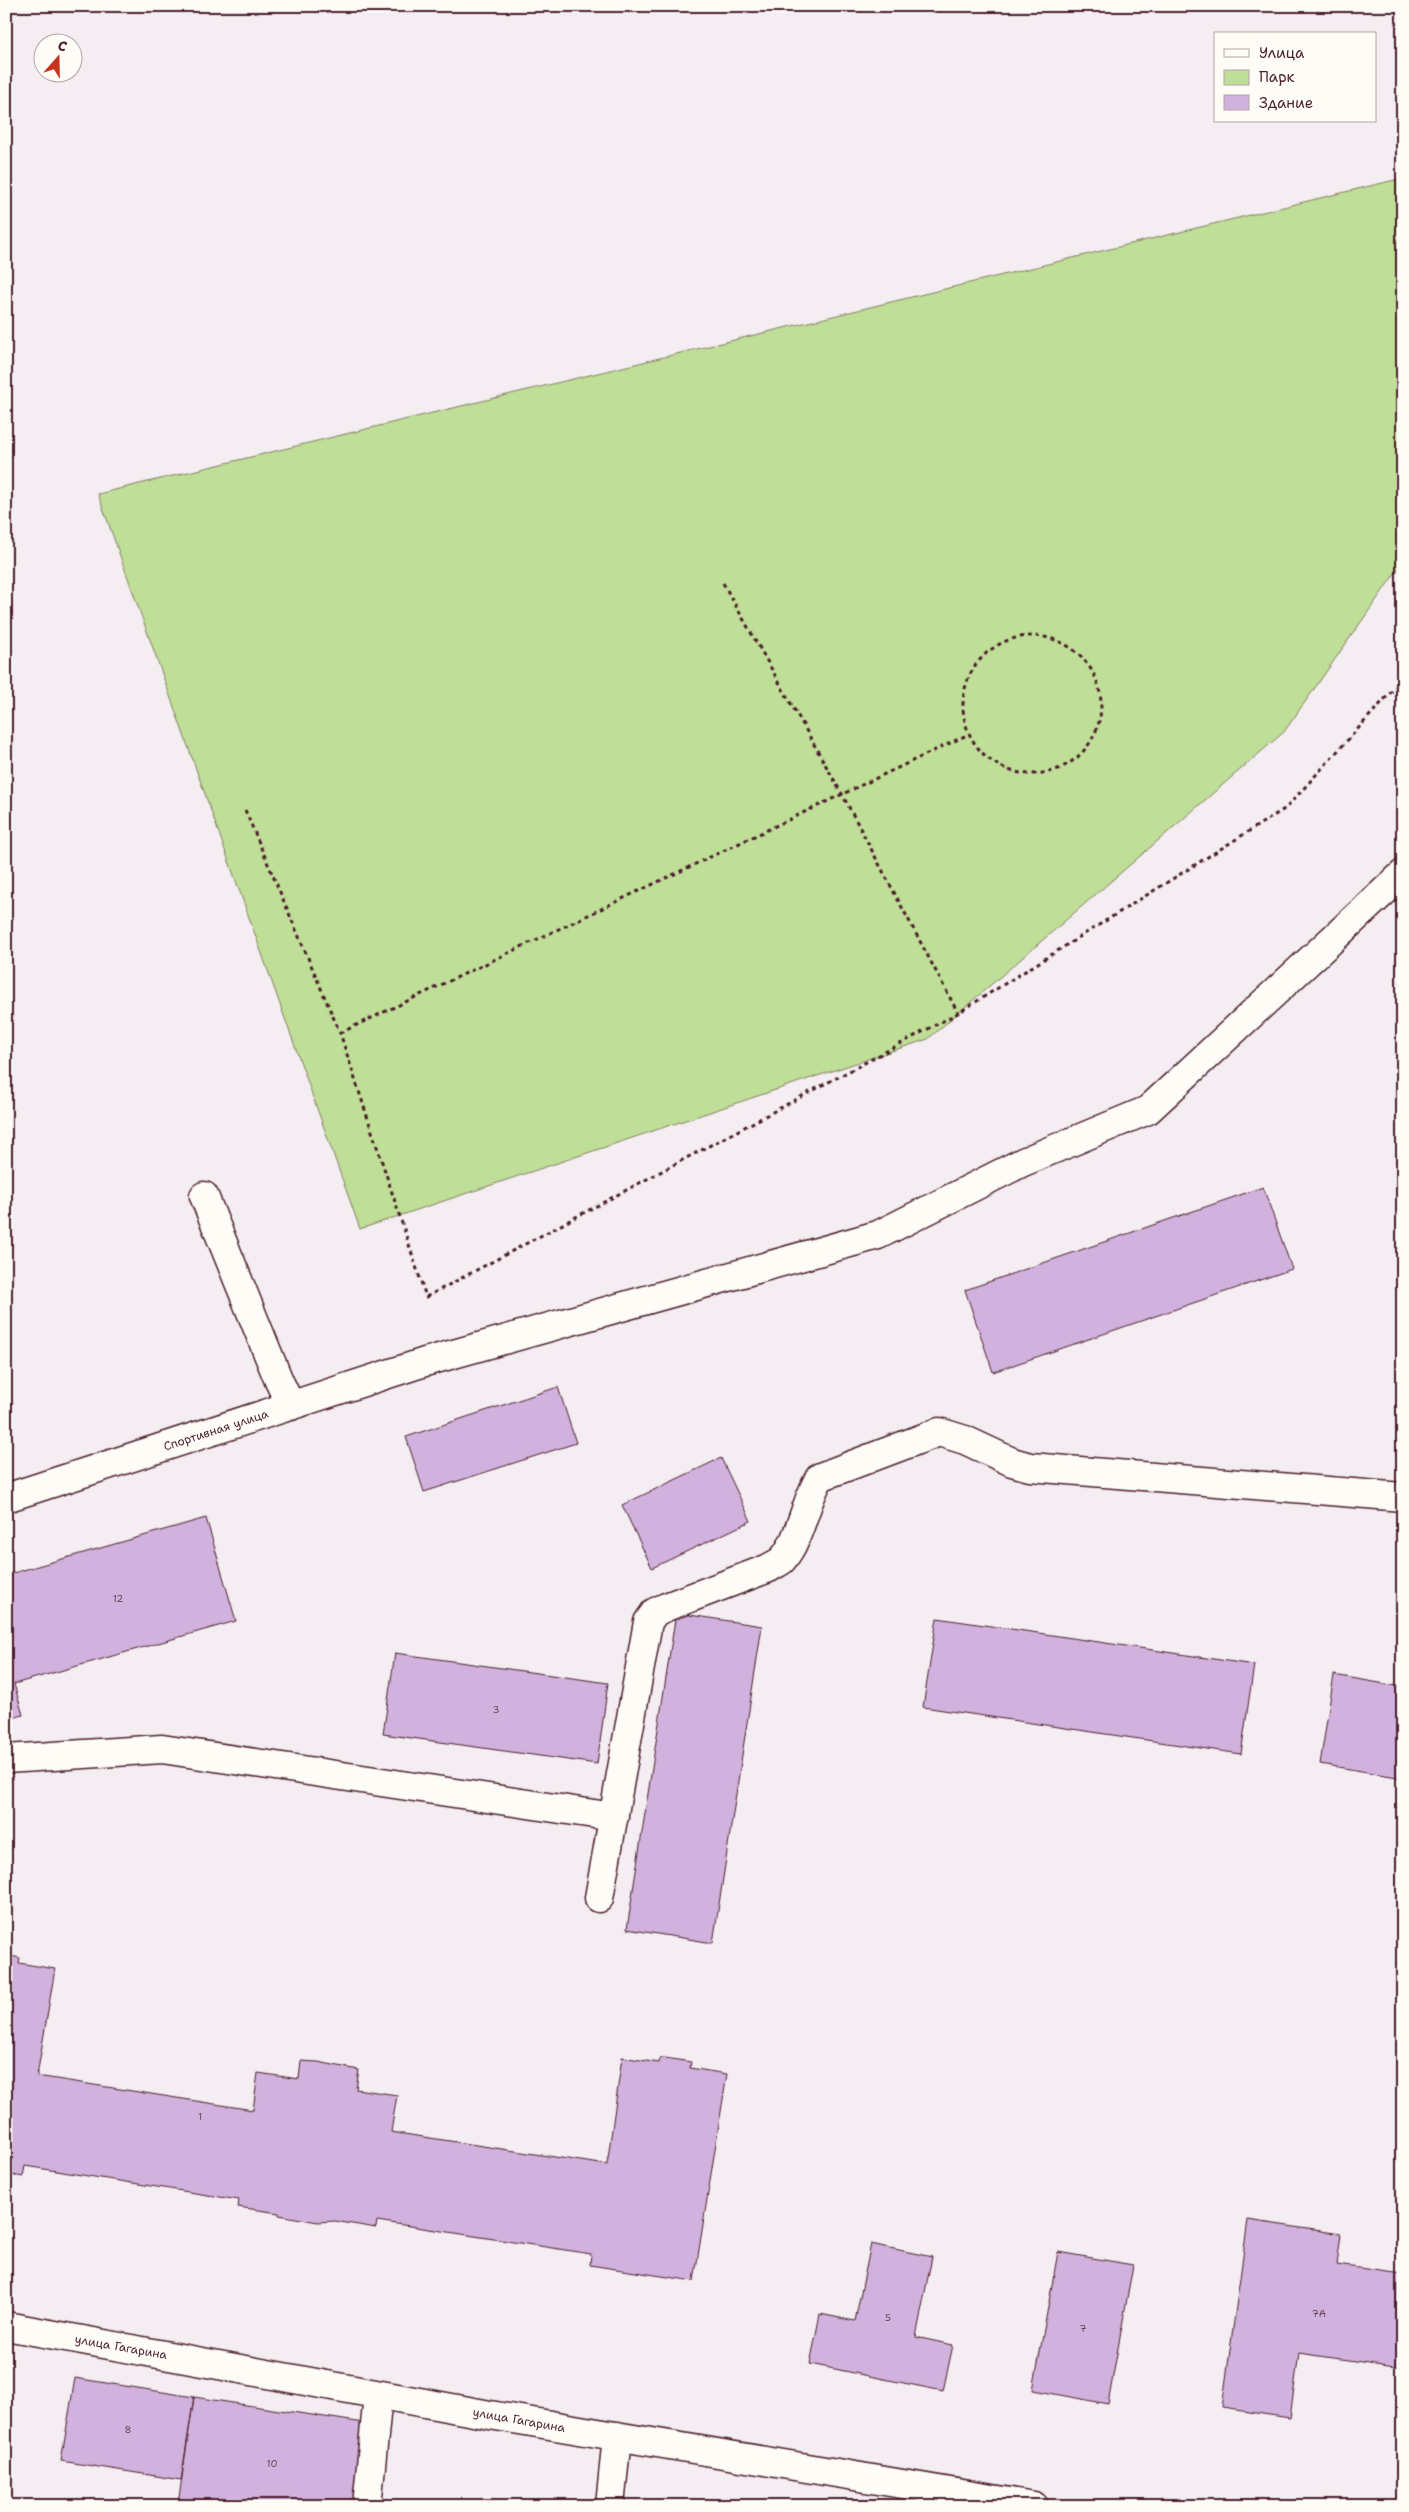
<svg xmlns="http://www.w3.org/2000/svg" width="1409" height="2512" font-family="'Shantell Sans',sans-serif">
<rect width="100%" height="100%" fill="#f4edf2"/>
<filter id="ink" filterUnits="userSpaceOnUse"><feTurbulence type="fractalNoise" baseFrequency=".02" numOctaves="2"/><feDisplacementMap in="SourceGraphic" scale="10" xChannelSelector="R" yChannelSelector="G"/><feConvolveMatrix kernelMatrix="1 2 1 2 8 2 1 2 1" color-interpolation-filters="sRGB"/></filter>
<g filter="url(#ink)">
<!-- green -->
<path fill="#bfde97" stroke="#847e61" d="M 1403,178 L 1403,562 L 1284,732 L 928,1039 L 360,1229 L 98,494 Z"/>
<!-- building -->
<path fill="#d1b1dd" stroke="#4a1f2b" d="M 1263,1187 L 1292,1269 L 993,1372 L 965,1290 Z
M 558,1387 L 576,1443 L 424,1492 L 406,1437 Z
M 721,1458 L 751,1521 L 652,1568 L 622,1505 Z
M 206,1518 L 236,1621 L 14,1684 L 23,1715 L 6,1720 L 6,1575 Z
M 676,1613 L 762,1626 L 713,1943 L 627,1929 Z
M 937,1618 L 1254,1665 L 1241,1754 L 923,1707 Z
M 395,1653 L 608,1683 L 597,1764 L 383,1734 Z
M 1334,1675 L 1403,1687 L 1403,1778 L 1320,1764 Z
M 6,1955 L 20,1958 L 19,1963 L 55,1969 L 37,2076 L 253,2110 L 258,2073 L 299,2079 L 301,2061 L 318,2062 L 359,2070 L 356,2089 L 397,2095 L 391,2132 L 607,2165 L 622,2057 L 659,2063 L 660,2058 L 665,2058 L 691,2062 L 690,2068 L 727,2074 L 694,2281 L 590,2265 L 591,2254 L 377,2221 L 376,2228 L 335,2221 L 318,2222 L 279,2215 L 279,2213 L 238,2207 L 239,2200 L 25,2166 L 23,2177 L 6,2174 Z
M 1248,2220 L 1341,2234 L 1337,2265 L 1403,2274 L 1403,2368 L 1299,2353 L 1290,2418 L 1222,2408 Z
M 871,2244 L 932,2257 L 916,2337 L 953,2345 L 943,2391 L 810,2364 L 820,2314 L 855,2321 Z
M 1058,2252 L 1133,2265 L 1108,2404 L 1033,2390 Z
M 75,2378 L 194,2397 L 181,2480 L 61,2461 Z
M 194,2397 L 364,2423 L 355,2506 L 178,2504 Z"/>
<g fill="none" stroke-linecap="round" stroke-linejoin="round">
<!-- minor casing -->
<g stroke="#4a1f2b" stroke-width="31">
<path id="minor" d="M 204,1196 L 279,1381 L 291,1406
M 6,1498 L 425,1362 L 878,1235 L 1023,1162 L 1148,1110 L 1403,874
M 6,1759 L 162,1749 L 614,1817
M 599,1898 L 648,1622 L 655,1612 L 666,1607 L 769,1568 C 773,1565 779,1563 782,1560 C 800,1541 805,1501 820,1477 L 939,1432 L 965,1440 L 1012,1462 L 1030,1467 L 1403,1497
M 6,2326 L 490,2415 L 1034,2506
M 367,2506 L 378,2395
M 610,2506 L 617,2436"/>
</g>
<!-- path -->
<path stroke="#4a1f2b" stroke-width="3" stroke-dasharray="4 4" stroke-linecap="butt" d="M 723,583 L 842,794 L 958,1013
M963 705a69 69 0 1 1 138 0a69 69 0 1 1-138 0Z
M 245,810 L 340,1033 L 426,1297 L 958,1013 L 1286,808 L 1403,679
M 340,1033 L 969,734"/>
<!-- minor -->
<use href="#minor" stroke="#fdfcf7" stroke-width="28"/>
</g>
</g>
<g text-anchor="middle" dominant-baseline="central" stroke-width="4" stroke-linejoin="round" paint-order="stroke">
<!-- number labels -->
<g font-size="10" fill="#6c4458">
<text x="118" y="1598">12</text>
<text x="496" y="1709">3</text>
<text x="200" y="2116">1</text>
<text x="1319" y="2313">7А</text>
<text x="888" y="2317">5</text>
<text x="1083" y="2328">7</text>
<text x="128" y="2429">8</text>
<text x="272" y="2463">10</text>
</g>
<!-- street labels -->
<g font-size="12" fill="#4a1f2b" stroke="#fdfcf7">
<text transform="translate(216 1430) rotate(-18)">Спортивная улица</text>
<text transform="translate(121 2347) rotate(10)">улица Гагарина</text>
<text transform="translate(519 2420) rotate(10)">улица Гагарина</text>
</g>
</g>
<!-- margin -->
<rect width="1409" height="2512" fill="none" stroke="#fdfcf7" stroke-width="25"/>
<rect x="12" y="12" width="1384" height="2487" fill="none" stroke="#4a1f2b" stroke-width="2" filter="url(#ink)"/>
<!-- legend -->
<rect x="1214" y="32" width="162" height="90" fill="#fdfcf7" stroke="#b5a4a5"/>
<rect x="1224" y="49" width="25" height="8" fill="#fdfcf7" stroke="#b5a4a5"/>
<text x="1259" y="58" font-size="15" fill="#4a1f2b">Улица</text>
<rect x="1224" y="70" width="25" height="15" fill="#bfde97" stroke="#b5a4a5"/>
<text x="1259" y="82" font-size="15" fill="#4a1f2b">Парк</text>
<rect x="1224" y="95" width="25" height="15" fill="#d1b1dd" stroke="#b5a4a5"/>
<text x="1259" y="108" font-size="15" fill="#4a1f2b">Здание</text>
<!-- north arrow -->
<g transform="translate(58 58) rotate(20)"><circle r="24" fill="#fdfcf7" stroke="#b5a4a5"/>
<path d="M0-4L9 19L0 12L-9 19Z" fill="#c8321e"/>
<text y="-8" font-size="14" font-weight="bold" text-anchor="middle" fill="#4a1f2b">С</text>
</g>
</svg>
